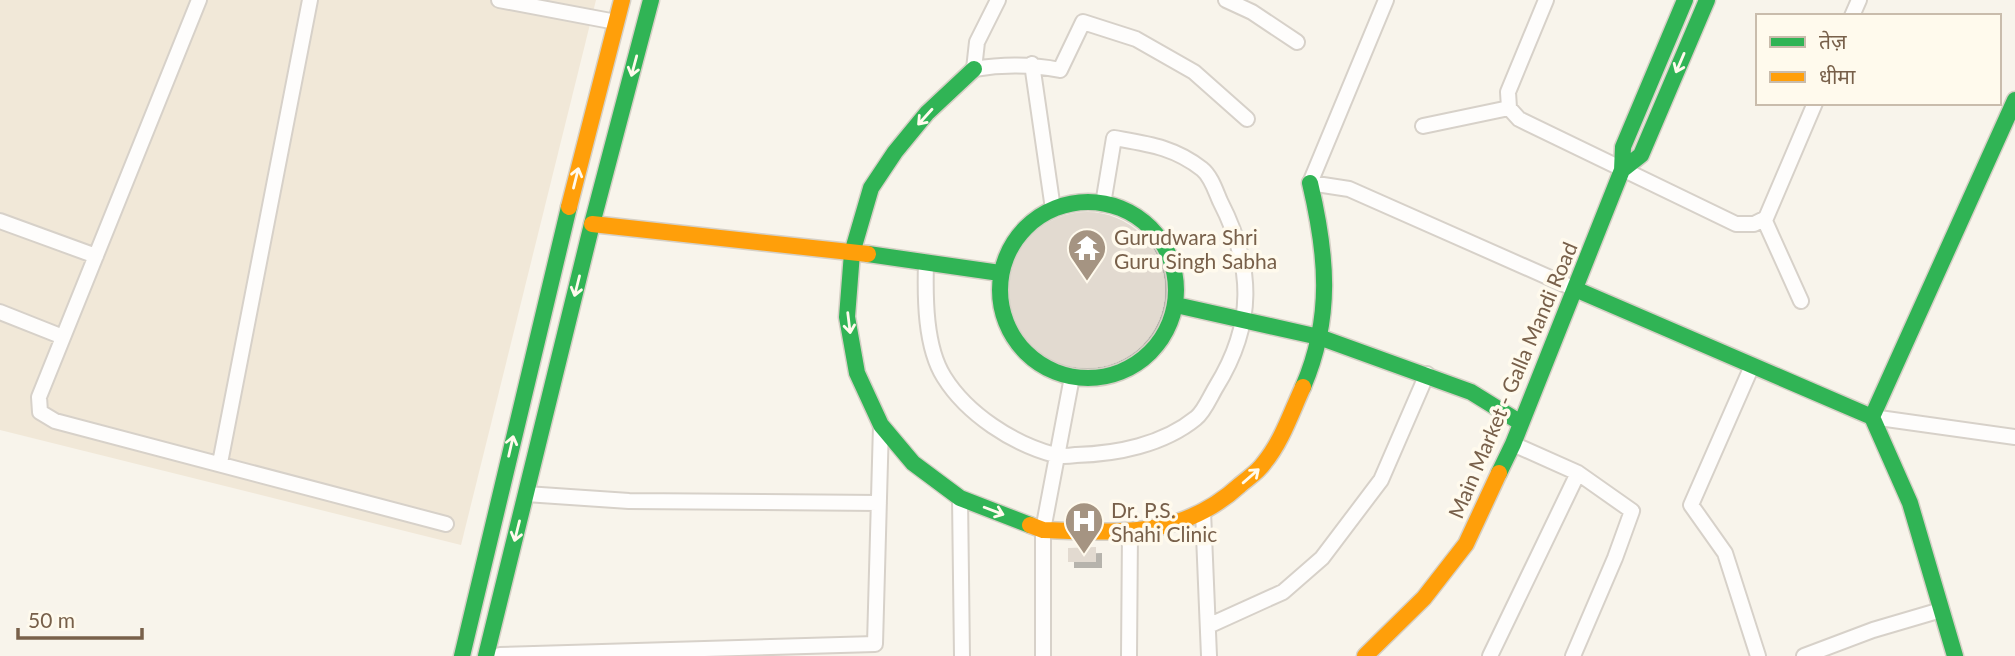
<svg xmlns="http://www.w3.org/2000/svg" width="2015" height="656" font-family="Lato,'Noto Sans Devanagari',sans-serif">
<defs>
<filter id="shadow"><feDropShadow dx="6" dy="6" stdDeviation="0" flood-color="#0004"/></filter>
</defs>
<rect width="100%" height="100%" fill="#f8f4eb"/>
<!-- residential -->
<path fill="#f1e8d8" d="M 0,0 L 596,0 L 461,545 L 0,430 Z"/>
<!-- building -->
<path fill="#e2dad0" filter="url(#shadow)" d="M1009 290a78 78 0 1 1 156 0a78 78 0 1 1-156 0Z
M 1096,547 L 1096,562 L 1068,562 L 1068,548 Z"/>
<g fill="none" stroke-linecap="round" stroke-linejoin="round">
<!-- street casing -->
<g stroke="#d7d1c9" stroke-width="18">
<path id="street" d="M 199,0 L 39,397 L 40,412 L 55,421 L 446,524
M 499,0 L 616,22
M 998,0 L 977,42 L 974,69 C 1004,64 1030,64 1060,70 L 1083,22 L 1136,39 L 1194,72 L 1247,119
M 1226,0 L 1252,12 L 1297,42
M 1386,0 L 1310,183 L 1349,189 L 1575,289
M 1546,0 L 1508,92 L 1509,108 L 1519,119 L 1736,224 L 1754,224 L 1766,218 L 1815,103
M 1852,16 L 1859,0
M 1032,64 L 1053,209
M 1423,126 L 1509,108
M 1764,219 L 1801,301
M 0,221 L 96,256
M 926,263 C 925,297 925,347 944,377 C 967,414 1013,444 1055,455 C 1061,457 1069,456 1076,455 C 1116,454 1163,445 1196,418 C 1204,412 1210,397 1216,387 C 1255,324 1254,267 1220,201 C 1216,192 1211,176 1202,169 C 1174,147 1148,144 1114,138 L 1103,204
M 0,312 L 63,337
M 1752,366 L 1691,505 L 1725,553 L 1758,656
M 1872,417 L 2015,437
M 1513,444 L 1578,473 L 1632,511 L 1615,558 L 1573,656
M 220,463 L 310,0
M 526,494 L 629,501 L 879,503
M 960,498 L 962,656
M 1203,511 L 1209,656
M 1208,626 L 1283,592 L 1322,558 L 1381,480 L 1427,374
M 500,655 L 875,644 L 881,425
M 1043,656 L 1043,530 L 1072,377
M 1129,656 L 1130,532
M 1490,656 L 1578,473
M 1804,656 L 1873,630 L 1941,610"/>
</g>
<!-- fast casing -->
<g stroke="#d6d0c6" stroke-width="19">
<path id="fast" d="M 974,69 L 927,113 L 895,152 L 871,188 L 852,253 L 847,317 L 857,373 L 881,425 L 913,463 L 960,498 L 1030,525
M 1622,170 L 1641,155 L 1707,0
M1000 290a88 88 0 1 1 176 0a88 88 0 1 1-176 0Z
M 868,254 L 1000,273
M 1575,289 L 1872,417 L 1910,503 L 1955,656
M 1176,305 L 1319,337 L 1471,392 L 1521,423
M 1303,387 C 1333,317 1327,255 1310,183
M 1872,417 L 2015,100
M 1499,473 L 1513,444 L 1622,170 L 1623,147 L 1685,0
M 462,656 L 569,207
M 486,656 L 592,224 L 651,0"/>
</g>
<!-- slow casing -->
<g stroke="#d6d0c6" stroke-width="19">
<path id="slow" d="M 569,207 L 622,0
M 592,224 L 868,254
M 1030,525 L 1043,530 C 1118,532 1180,540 1240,485 C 1248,478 1258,472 1264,463 C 1282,441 1291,413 1303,387
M 1365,656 L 1424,598 L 1466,544 L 1499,473"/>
</g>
<!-- street -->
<use href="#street" stroke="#fefdfc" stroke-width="14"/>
<!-- fast -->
<use href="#fast" stroke="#30b455" stroke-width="16"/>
<!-- slow -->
<use href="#slow" stroke="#ff9f0a" stroke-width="16"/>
</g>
<!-- one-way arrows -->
<defs><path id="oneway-shaft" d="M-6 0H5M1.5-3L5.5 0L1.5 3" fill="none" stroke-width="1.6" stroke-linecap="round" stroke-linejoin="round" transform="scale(1.75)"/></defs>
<g stroke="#fffaed">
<use href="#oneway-shaft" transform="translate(1680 63) rotate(113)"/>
<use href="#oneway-shaft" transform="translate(634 66) rotate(105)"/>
<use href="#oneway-shaft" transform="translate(925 117) rotate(132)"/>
<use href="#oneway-shaft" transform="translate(576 178) rotate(-76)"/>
<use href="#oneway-shaft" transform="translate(577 286) rotate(104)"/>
<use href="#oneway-shaft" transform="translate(849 323) rotate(83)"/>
<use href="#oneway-shaft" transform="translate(511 446) rotate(-77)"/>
<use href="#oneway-shaft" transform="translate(1251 476) rotate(-41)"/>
<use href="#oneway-shaft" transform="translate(994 511) rotate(21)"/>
<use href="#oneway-shaft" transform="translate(517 531) rotate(104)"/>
</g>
<!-- icons -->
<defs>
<g id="temple-pin" transform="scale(2.0125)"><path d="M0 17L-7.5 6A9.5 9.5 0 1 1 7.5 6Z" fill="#a59482" stroke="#fffaed"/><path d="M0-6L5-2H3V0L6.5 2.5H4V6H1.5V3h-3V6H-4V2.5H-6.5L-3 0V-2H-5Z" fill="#fff"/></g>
<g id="hospital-pin" transform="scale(2.0125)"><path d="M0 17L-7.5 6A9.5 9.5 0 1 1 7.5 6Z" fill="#a59482" stroke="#fffaed"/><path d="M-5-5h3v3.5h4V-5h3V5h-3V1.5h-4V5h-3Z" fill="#fff"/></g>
</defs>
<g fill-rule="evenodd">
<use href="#temple-pin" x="1087" y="248"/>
<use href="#hospital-pin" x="1084" y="521"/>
</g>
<g text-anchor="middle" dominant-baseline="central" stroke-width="7" stroke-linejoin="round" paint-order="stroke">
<!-- poi labels -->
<g font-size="21" fill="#78604a" stroke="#fffaed" text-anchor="start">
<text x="1114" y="236">Gurudwara Shri<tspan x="1114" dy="24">Guru Singh Sabha</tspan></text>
<text x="1111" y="509">Dr. P.S.<tspan x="1111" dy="24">Shahi Clinic</tspan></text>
</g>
<!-- street labels -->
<g font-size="21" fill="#78604a" stroke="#fffaed">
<text transform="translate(1512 380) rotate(-67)">Main Market - Galla Mandi Road</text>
</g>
</g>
<!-- legend -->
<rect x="1756" y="14" width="245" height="91" fill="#fffaed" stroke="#c9bcac" stroke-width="2"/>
<rect x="1770" y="37" width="35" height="10" fill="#30b455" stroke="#c9bcac" stroke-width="2"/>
<text x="1819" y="49" font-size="21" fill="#78604a">तेज़</text>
<rect x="1770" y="72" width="35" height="10" fill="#ff9f0a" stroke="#c9bcac" stroke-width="2"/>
<text x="1819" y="84" font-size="21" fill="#78604a">धीमा</text>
<!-- scale -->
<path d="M18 628v10h124v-10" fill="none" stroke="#78604a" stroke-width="3.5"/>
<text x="28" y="628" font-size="21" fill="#78604a" stroke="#fffaed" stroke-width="5" paint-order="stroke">50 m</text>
</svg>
